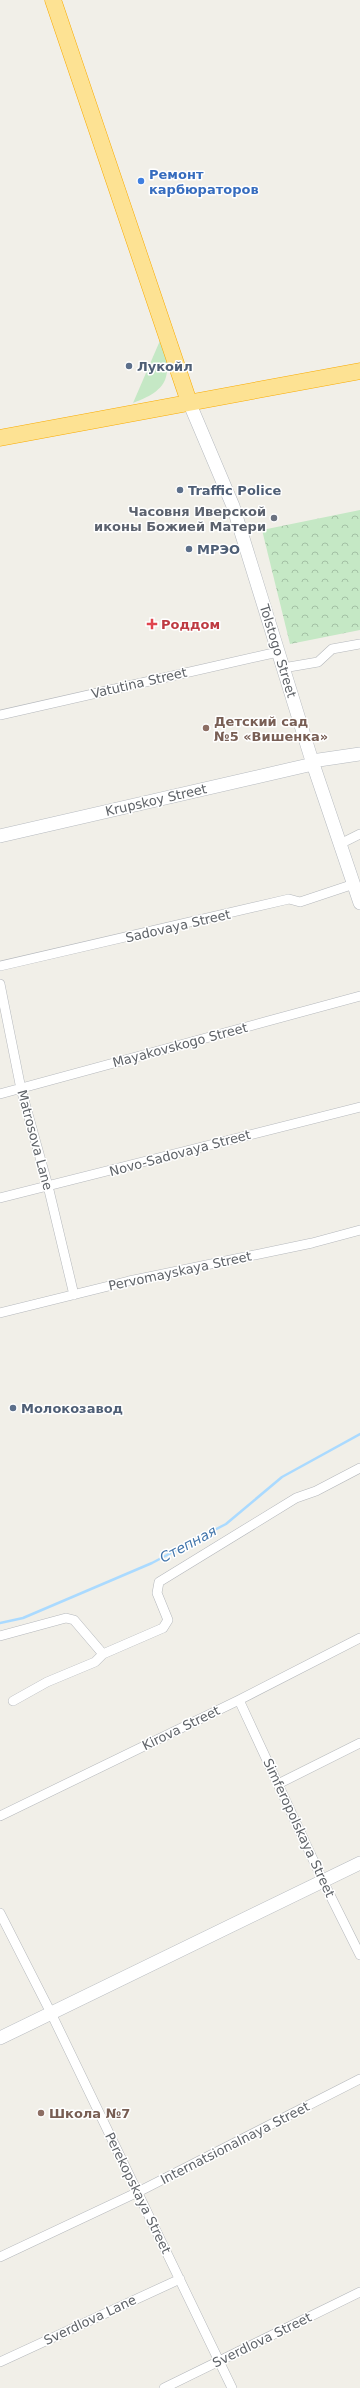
<svg xmlns="http://www.w3.org/2000/svg" width="360" height="2388" font-family="'DejaVu Sans',sans-serif">
<defs>
<pattern id="park-crowns" width="20" height="18" patternUnits="userSpaceOnUse"><rect width="20" height="18" fill="#c5e8c5"/><path d="M2 6a3 3 0 1 1 6 0M12 15a3 3 0 1 1 6 0" fill="none" stroke="#a3c0a4"/></pattern>
</defs>
<rect width="100%" height="100%" fill="#f1efe8"/>
<!-- grass -->
<path fill="#c5e8c5" d="M 162,336 C 170,373 174,388 133,403 Z"/>
<!-- park -->
<path fill="url(#park-crowns)" d="M 360,510 L 360,630 L 290,644 L 262,530 Z"/>
<g fill="none" stroke-linecap="round" stroke-linejoin="round">
<!-- stream -->
<path stroke="#aadaff" stroke-width="2.5" d="M 0,1623 L 23,1618 L 152,1563 L 226,1524 L 282,1477 L 360,1434"/>
<!-- street casing -->
<g stroke="#b5b8bc" stroke-width="10">
<path id="street" d="M 283,668 L 318,662 L 332,649 L 360,644
M 0,715 L 278,652
M 340,844 L 360,834
M 0,966 L 289,899 L 300,902 L 354,884
M 0,984 L 21,1089 L 48,1186 L 74,1295
M 0,1094 L 360,996
M 0,1198 L 360,1107
M 0,1313 L 129,1281 L 312,1243 L 360,1230
M 0,1636 L 66,1618 L 74,1620 L 103,1654 L 163,1628 L 168,1620 L 157,1593 L 159,1582 L 296,1498 L 316,1491 L 360,1468
M 239,1700 L 323,1881 L 360,1955
M 13,1701 L 47,1682 L 95,1662 L 103,1654
M 278,1784 L 360,1743
M 0,1816 L 239,1700 L 360,1638
M 0,1913 L 51,2013 L 232,2388
M 0,2257 L 138,2192 L 360,2079
M 0,2362 L 180,2279
M 164,2388 L 360,2292"/>
</g>
<!-- secondary casing -->
<g stroke="#b6babf" stroke-width="14">
<path id="secondary" d="M 189,402 L 233,506 L 312,761 L 360,903
M 312,761 L 360,754
M 0,836 L 313,764
M 0,2038 L 360,1863"/>
</g>
<!-- highway casing -->
<g stroke="#f9ab00" stroke-width="17">
<path id="highway" d="M 53,0 L 189,402
M 0,438 L 360,371"/>
</g>
<!-- street -->
<use href="#street" stroke="#fff" stroke-width="9"/>
<!-- secondary -->
<use href="#secondary" stroke="#fff" stroke-width="13"/>
<!-- highway -->
<use href="#highway" stroke="#fde293" stroke-width="16"/>
</g>
<!-- markers -->
<circle fill="#3f7fe0" stroke="#fff" stroke-width="1.5" cx="141" cy="181" r="4"/>
<g fill="#5c6f8a" stroke="#fff" stroke-width="1.5">
<circle cx="129" cy="366" r="4"/>
<circle cx="180" cy="490" r="4"/>
<circle cx="189" cy="549" r="4"/>
<circle cx="13" cy="1408" r="4"/>
</g>
<circle fill="#6b7280" stroke="#fff" stroke-width="1.5" cx="274" cy="518" r="4"/>
<path fill="#e0444e" stroke="#fff" stroke-width="1.5" d="M150 618h4v4h4v4h-4v4h-4v-4h-4v-4h4z"/>
<g fill="#8d6e63" stroke="#fff" stroke-width="1.5">
<circle cx="206" cy="728" r="4"/>
<circle cx="41" cy="2113" r="4"/>
</g>
<g text-anchor="middle" dominant-baseline="central" stroke-width="3" stroke-linejoin="round" paint-order="stroke">
<!-- shop labels -->
<g font-size="13" font-weight="bold" fill="#366cbe" stroke="#fff" text-anchor="start">
<text x="149" y="174">Ремонт<tspan x="149" dy="15">карбюраторов</tspan></text>
</g>
<!-- service labels -->
<g font-size="13" font-weight="bold" fill="#4e5e75" stroke="#fff" text-anchor="start">
<text x="137" y="366">Лукойл</text>
<text x="188" y="490">Traffic Police</text>
<text x="197" y="549">МРЭО</text>
<text x="21" y="1408">Молокозавод</text>
</g>
<!-- worship labels -->
<g font-size="13" font-weight="bold" fill="#5b616d" stroke="#fff" text-anchor="end">
<text x="266" y="511">Часовня Иверской<tspan x="266" dy="15">иконы Божией Матери</tspan></text>
</g>
<!-- health labels -->
<g font-size="13" font-weight="bold" fill="#be3a42" stroke="#fff" text-anchor="start">
<text x="161" y="624">Роддом</text>
</g>
<!-- street labels -->
<g font-size="13" fill="#5f6368" stroke="#fff">
<text transform="translate(278 651) rotate(73)">Tolstogo Street</text>
<text transform="translate(139 683) rotate(-13)">Vatutina Street</text>
<text transform="translate(156 800) rotate(-13)">Krupskoy Street</text>
<text transform="translate(178 926) rotate(-13)">Sadovaya Street</text>
<text transform="translate(180 1045) rotate(-15)">Mayakovskogo Street</text>
<text transform="translate(35 1140) rotate(75)">Matrosova Lane</text>
<text transform="translate(180 1153) rotate(-15)">Novo-Sadovaya Street</text>
<text transform="translate(180 1271) rotate(-12)">Pervomayskaya Street</text>
<text transform="translate(181 1728) rotate(-26)">Kirova Street</text>
<text transform="translate(299 1828) rotate(65)">Simferopolskaya Street</text>
<text transform="translate(235 2143) rotate(-27)">Internatsionalnaya Street</text>
<text transform="translate(138 2193) rotate(64)">Perekopskaya Street</text>
<text transform="translate(90 2320) rotate(-25)">Sverdlova Lane</text>
<text transform="translate(262 2340) rotate(-26)">Sverdlova Street</text>
</g>
<!-- education labels -->
<g font-size="13" font-weight="bold" fill="#785e54" stroke="#fff" text-anchor="start">
<text x="214" y="721">Детский сад<tspan x="214" dy="15">№5 «Вишенка»</tspan></text>
<text x="49" y="2113">Школа №7</text>
</g>
<!-- water labels -->
<g font-size="14" font-style="italic" fill="#4174aa" stroke="#fff">
<text transform="translate(188 1544) rotate(-28)">Степная</text>
</g>
</g>
</svg>
